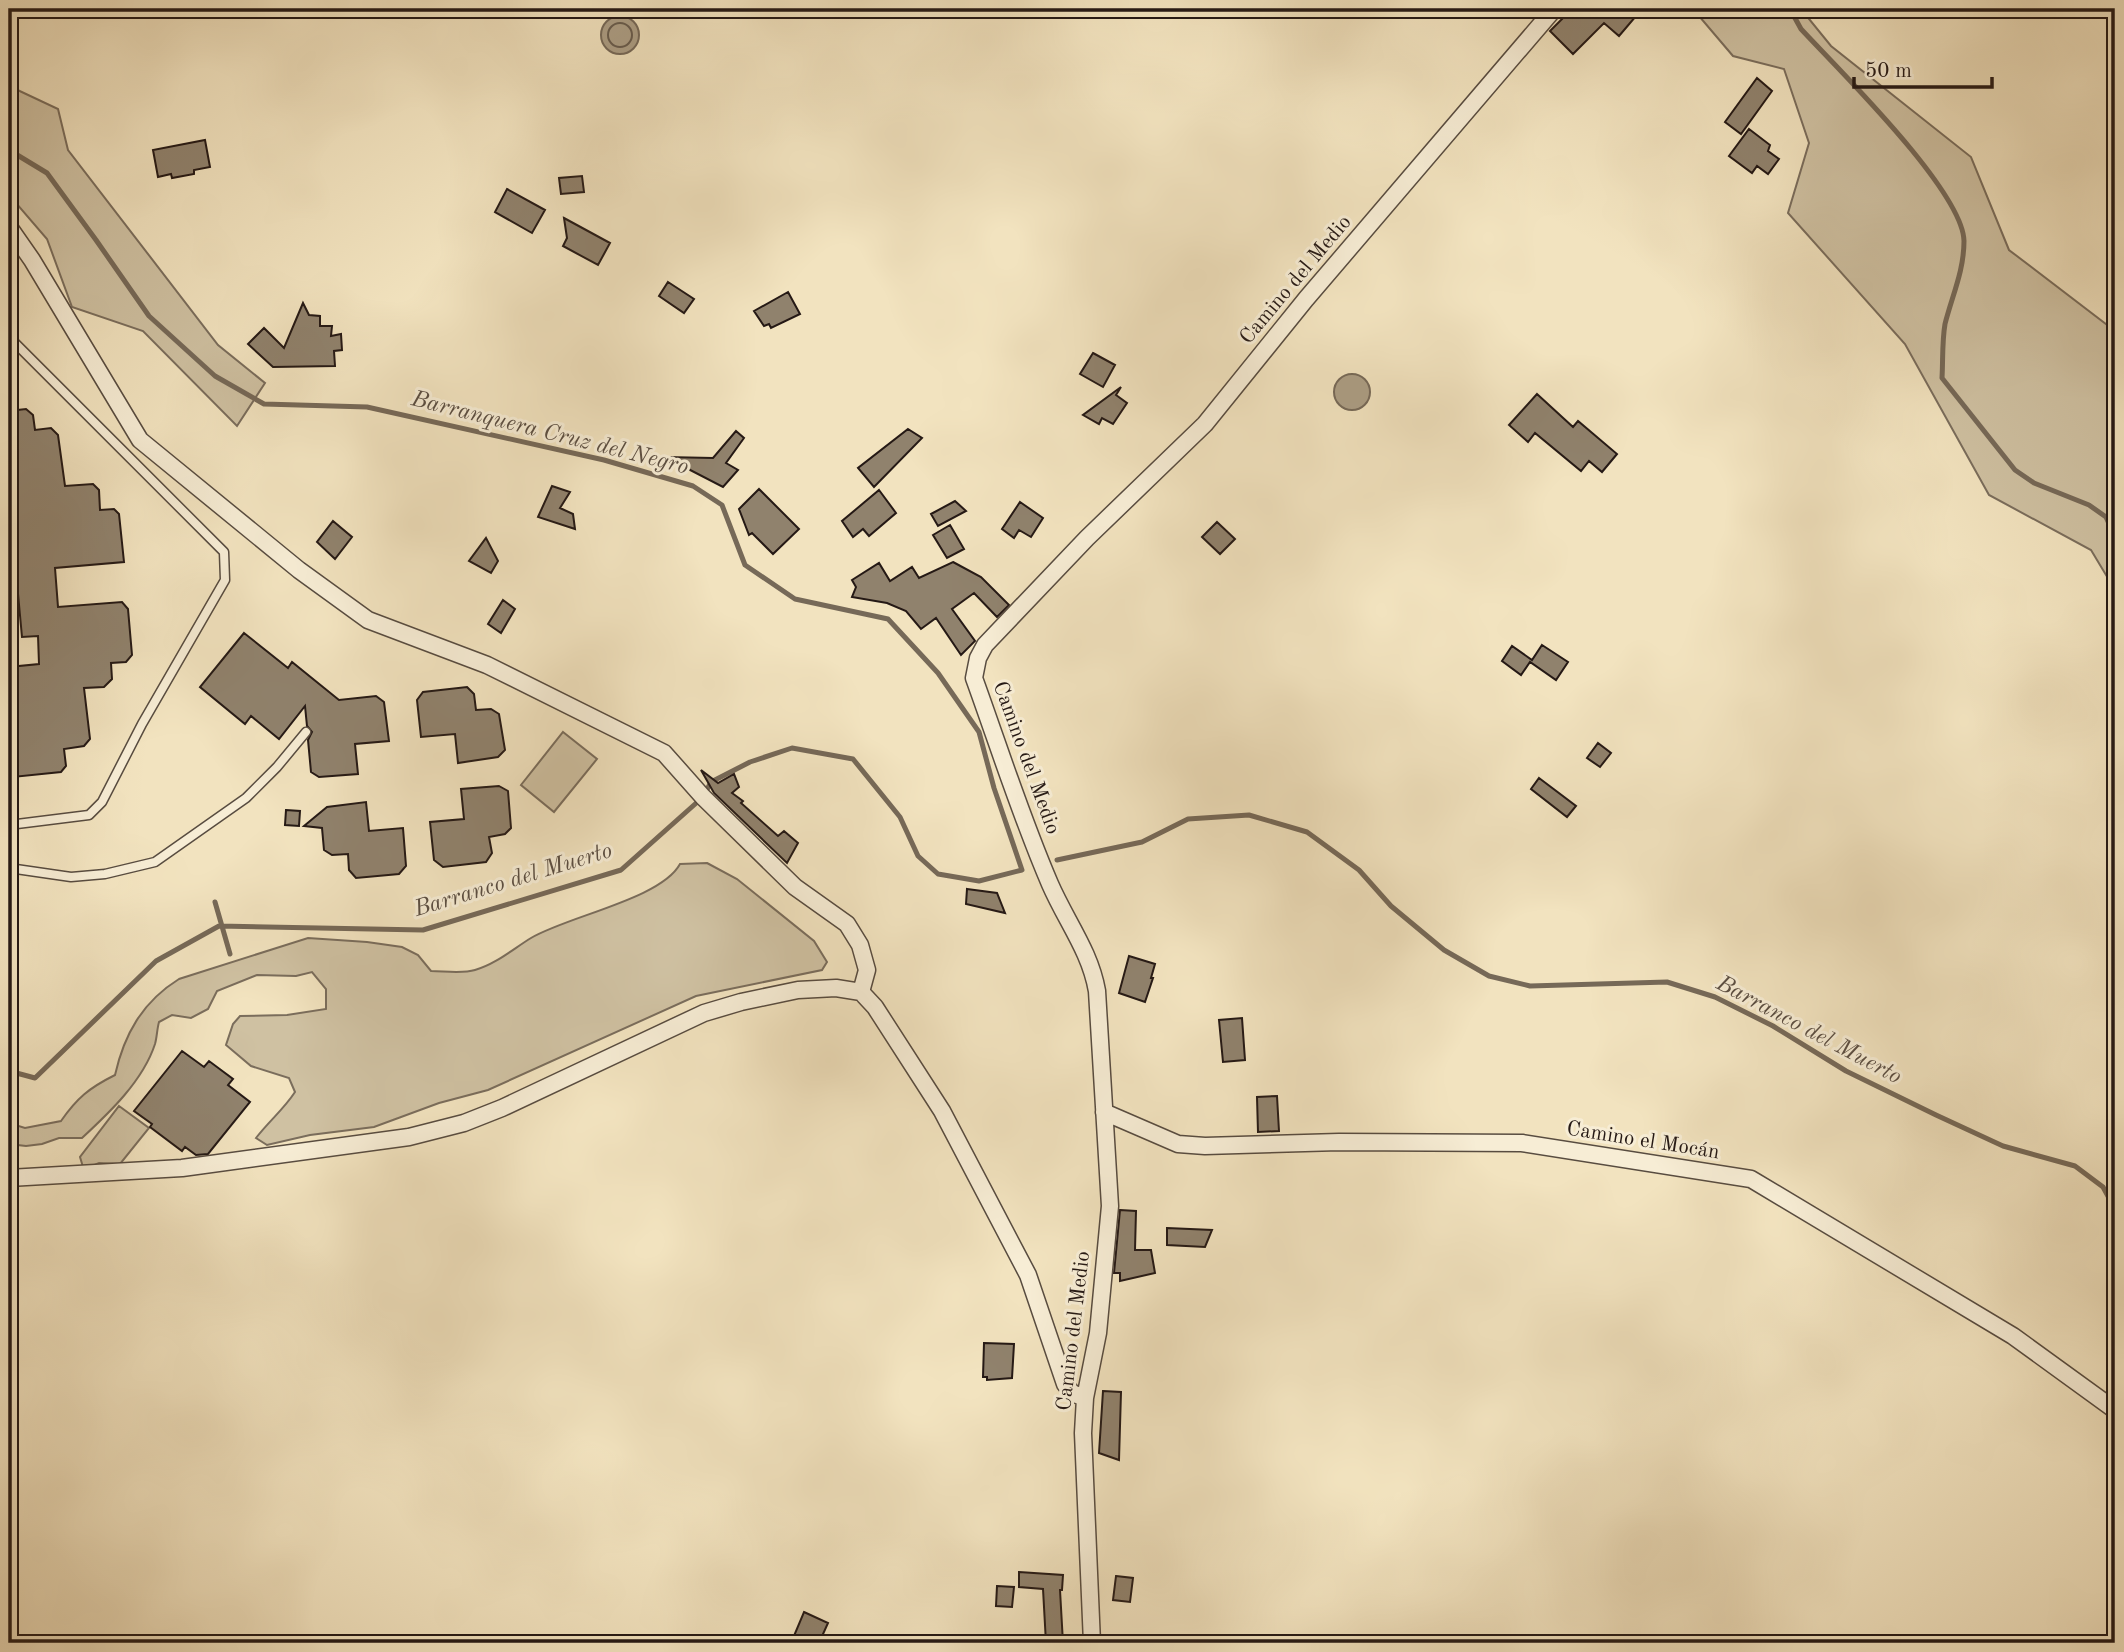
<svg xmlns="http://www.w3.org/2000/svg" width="2124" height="1652" font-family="'Old Standard TT',serif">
<rect width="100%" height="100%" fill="#f2e3bf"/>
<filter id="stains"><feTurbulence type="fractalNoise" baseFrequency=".00286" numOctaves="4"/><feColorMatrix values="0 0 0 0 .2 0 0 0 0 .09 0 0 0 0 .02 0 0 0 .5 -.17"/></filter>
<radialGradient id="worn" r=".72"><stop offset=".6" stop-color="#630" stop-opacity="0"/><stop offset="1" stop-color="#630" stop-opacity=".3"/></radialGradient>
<!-- green -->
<path fill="#cfc1a2" stroke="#7a6d5c" stroke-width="2" d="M 1693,9 L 1801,9 L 1831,46 L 1971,157 L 2009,250 L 2115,331 L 2115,590 L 2091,550 L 1989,495 L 1905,344 L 1788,213 L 1809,143 L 1784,69 L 1733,56 Z
M 9,86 L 58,109 L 68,150 L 218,345 L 265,383 L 237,426 L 143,331 L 72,307 L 47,239 L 9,195 Z
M 563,732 L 597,759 L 554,812 L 521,785 Z
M 707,863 L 737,879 L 814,941 L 827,962 L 822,970 L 696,996 L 488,1090 L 439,1103 L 374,1127 L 310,1135 L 267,1145 L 256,1138 C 269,1121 284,1109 295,1092 L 289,1078 L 251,1066 L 226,1045 L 233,1024 L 240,1016 L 287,1015 L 326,1009 L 326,989 L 312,972 L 296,976 L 257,975 L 217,991 L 208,1009 L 191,1018 L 172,1015 L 159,1022 C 157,1029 157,1037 155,1044 C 143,1081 109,1113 82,1138 L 59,1138 L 42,1144 L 26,1146 L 9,1144 L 9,1123 L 25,1128 L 61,1121 C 77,1098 89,1088 115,1075 C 124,1035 142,1002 179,979 L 308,938 L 367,942 L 402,947 L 418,955 L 431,971 C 444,971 462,974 475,970 C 496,964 513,949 531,938 C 568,916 661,899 680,864 Z
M 119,1106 L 149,1128 L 120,1164 L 99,1163 L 90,1167 L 83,1167 L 80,1157 Z"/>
<!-- water -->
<path fill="#ac9e85" stroke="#766958" stroke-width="2" d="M601 35a19 19 0 1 1 38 0a19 19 0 1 1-38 0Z
M1334 392a18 18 0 1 1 36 0a18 18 0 1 1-36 0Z"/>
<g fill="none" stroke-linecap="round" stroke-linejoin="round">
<!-- shore -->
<path stroke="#685c4d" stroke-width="2" d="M608 35a12 12 0 1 1 24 0a12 12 0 1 1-24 0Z"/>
<!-- stream -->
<path stroke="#766958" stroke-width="5" d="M 1790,9 L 1801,29 C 1838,69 1963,191 1964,241 C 1964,271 1952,296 1945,324 C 1942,341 1943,361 1942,378 L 2015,470 L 2034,483 L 2089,505 L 2106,517 L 2115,537
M 9,150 L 47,173 L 96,240 L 149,316 L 215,376 L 264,404 L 367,407 L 604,460 L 693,486 L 722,505 L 745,565 L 795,599 L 888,619 L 938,673 L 979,732 L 994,788 L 1022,870 L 979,881 L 938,874 L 918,856 L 900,817 L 853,759 L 792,748 L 750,762 L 711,782 L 703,797 L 621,870 L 423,930 L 219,926 L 156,961 L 35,1078 L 9,1071
M 1057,860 L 1142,842 L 1188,819 L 1249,815 L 1307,832 L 1359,870 L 1391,906 L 1444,950 L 1489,976 L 1530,986 L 1667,982 L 1715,997 L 1773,1026 L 1846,1071 L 1936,1115 L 2003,1146 L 2075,1166 L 2103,1187 L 2115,1209
M 215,902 L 230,954"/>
</g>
<!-- building -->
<path fill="#90826d" stroke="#251915" stroke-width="2" d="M 1572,9 L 1642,9 L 1619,36 L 1604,23 L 1573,54 L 1550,31 Z
M 1757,78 L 1772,91 L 1741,134 L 1725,122 Z
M 1749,129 L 1770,145 L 1768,151 L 1779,159 L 1768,174 L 1757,166 L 1752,173 L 1729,156 Z
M 205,140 L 210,167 L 194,170 L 194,174 L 172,178 L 171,174 L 158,177 L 153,150 Z
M 582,176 L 584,192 L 561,194 L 559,178 Z
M 507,189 L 545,210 L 532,233 L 495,212 Z
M 564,218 L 610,243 L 598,265 L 563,246 L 567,238 Z
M 668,282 L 694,299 L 684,313 L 659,296 Z
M 788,292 L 800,314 L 771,328 L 769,324 L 764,326 L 754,311 Z
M 303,303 L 309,315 L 320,316 L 320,326 L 332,326 L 331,336 L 341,334 L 342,350 L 334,351 L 335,366 L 273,367 L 248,344 L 264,328 L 284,348 Z
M 1093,353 L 1115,365 L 1103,387 L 1080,374 Z
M 1121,387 L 1116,395 L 1127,403 L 1113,424 L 1102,418 L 1099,424 L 1083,415 Z
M 1537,394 L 1573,427 L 1578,421 L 1617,454 L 1602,472 L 1589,461 L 1581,471 L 1535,433 L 1528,442 L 1509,425 Z
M 26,409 L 33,415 L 35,430 L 51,428 L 58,435 L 65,486 L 93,484 L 99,490 L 100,510 L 114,509 L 119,514 L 124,562 L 55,568 L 58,607 L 122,602 L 128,609 L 132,655 L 126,662 L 111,663 L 112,679 L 104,687 L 84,688 L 90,739 L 84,746 L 64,749 L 66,766 L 61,772 L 13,777 L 9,740 L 9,667 L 39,664 L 38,636 L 22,637 L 17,583 L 9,583 L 9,411 Z
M 908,429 L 922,438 L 874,487 L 858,468 Z
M 736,431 L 744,438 L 726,463 L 738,470 L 723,487 L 665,457 L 713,458 Z
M 552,486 L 570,492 L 560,508 L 573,514 L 575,529 L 538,517 Z
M 759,489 L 799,529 L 773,554 L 752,533 L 749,535 L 739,509 Z
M 879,490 L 896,513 L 869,536 L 863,529 L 853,537 L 842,521 Z
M 955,501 L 966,511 L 938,526 L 931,514 Z
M 1020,502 L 1043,518 L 1031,537 L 1019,530 L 1014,538 L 1002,529 Z
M 333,521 L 352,537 L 335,559 L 317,542 Z
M 1217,522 L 1235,539 L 1220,554 L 1202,537 Z
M 950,525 L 964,549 L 947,558 L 933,535 Z
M 486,538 L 498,561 L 491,573 L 469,561 Z
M 953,562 L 981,577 L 1009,605 L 997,617 L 974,593 L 952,609 L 975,641 L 961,655 L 936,618 L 921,629 L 906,611 L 887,603 L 852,597 L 856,587 L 852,580 L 879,563 L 890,581 L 912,567 L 919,578 Z
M 503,600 L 515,609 L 501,633 L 488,624 Z
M 244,633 L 288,668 L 292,662 L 339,700 L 376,696 L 384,702 L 389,741 L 355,744 L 358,774 L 319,777 L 311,772 L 308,740 L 312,732 L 307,726 L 305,706 L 279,739 L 251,716 L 245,724 L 200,687 Z
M 1542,645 L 1568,662 L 1556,680 L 1530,662 L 1521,675 L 1502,661 L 1512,646 L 1532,660 Z
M 467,687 L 474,694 L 476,710 L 491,709 L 499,714 L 505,750 L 498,757 L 458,763 L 455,734 L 421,737 L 417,700 L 423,692 Z
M 1598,743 L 1611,753 L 1600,767 L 1587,758 Z
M 701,770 L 718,783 L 734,774 L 739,787 L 732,793 L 743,801 L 741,803 L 778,836 L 784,831 L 798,843 L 787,863 L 714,793 Z
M 1539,778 L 1576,806 L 1567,817 L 1531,789 Z
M 499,786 L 508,791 L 511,828 L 505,834 L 489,837 L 492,853 L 486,862 L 443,867 L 434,860 L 430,822 L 464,819 L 461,789 Z
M 366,802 L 369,831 L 403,828 L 406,866 L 399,874 L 356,878 L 349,870 L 348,854 L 332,855 L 324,850 L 322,828 L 304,826 L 327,807 Z
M 286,810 L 300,811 L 299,826 L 285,825 Z
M 967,889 L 997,893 L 1005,913 L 966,904 Z
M 1129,956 L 1155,964 L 1151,978 L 1153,978 L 1145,1002 L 1119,993 Z
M 1242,1018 L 1245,1060 L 1223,1062 L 1219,1020 Z
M 182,1051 L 204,1067 L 209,1061 L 233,1079 L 228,1085 L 250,1102 L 208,1154 L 196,1155 L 185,1147 L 182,1151 L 150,1127 L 152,1124 L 134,1111 Z
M 1277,1096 L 1279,1131 L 1258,1132 L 1257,1097 Z
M 1120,1210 L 1136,1211 L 1135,1250 L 1151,1250 L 1155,1273 L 1120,1281 L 1120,1273 L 1114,1273 Z
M 1167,1228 L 1212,1230 L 1205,1247 L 1167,1245 Z
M 984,1343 L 1014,1344 L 1012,1378 L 987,1380 L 987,1377 L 983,1377 Z
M 1103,1391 L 1121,1392 L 1119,1460 L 1099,1453 Z
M 1019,1572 L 1063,1575 L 1062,1590 L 1060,1590 L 1063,1643 L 1046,1643 L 1043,1589 L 1019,1587 Z
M 1116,1576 L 1133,1578 L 1130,1602 L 1113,1600 Z
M 997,1586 L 1014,1587 L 1012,1607 L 996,1606 Z
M 804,1612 L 828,1623 L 819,1643 L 791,1643 Z"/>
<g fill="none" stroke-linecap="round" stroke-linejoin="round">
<!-- lane casing -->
<g stroke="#584c40" stroke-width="11">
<path id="lane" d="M 9,337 L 224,552 L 225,580 L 142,724 L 102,802 L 89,815 L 9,825
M 9,868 L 71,877 L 105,874 L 155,862 L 246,798 L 277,767 L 306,732"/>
</g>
<!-- street casing -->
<g stroke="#584c40" stroke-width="19">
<path id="street" d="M 9,227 L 32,260 L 140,440 L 299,570 L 368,620 L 487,665 L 664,753 L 703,797 L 795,887 L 847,924 L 860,945 L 867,970 L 861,992
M 1104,1112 L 1178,1144 L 1205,1146 L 1339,1142 L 1522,1143 L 1751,1179 L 2013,1336 L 2115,1410
M 9,1178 L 182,1168 L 409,1137 L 464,1123 L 502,1108 L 704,1013 L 741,1002 L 798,990 L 836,988 L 861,992 L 875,1007 L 942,1111 L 1028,1275 L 1065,1384 L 1072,1393 L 1085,1398
M 1092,1643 L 1083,1433 L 1085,1398 L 1098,1333 L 1110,1206 L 1097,991 C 1090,951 1066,921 1050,884 C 1021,817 999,747 974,678 L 978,658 L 985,645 L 1087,538 L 1205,424 L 1306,299 L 1554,9"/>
</g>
<!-- lane -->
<use href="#lane" stroke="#f7edd5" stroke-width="8"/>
<!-- street -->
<use href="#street" stroke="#f7edd5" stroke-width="16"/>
</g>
<g text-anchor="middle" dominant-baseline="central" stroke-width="6" stroke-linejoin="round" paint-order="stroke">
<!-- street labels -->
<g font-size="21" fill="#251915" stroke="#f7edd5">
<text transform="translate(1296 280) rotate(-50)">Camino del Medio</text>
<text transform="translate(1026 758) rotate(70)">Camino del Medio</text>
<text transform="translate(1643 1141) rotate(9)">Camino el Mocán</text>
<text transform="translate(1074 1331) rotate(-83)">Camino del Medio</text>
</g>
<!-- water labels -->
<g font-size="23" font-style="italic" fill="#5b4e42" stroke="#f7edd5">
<text transform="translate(550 433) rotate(14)">Barranquera Cruz del Negro</text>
<text transform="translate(513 880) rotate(-17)">Barranco del Muerto</text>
<text transform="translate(1809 1030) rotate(28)">Barranco del Muerto</text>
</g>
</g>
<!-- margin -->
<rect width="2124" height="1652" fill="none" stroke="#f2e3bf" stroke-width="35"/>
<rect x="10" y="10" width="2103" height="1631" fill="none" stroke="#251915" stroke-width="3.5"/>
<rect x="18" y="18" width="2089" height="1617" fill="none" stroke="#251915" stroke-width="2"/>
<!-- scale -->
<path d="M1854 77v10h138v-10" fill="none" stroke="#251915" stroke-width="3.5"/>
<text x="1865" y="77" font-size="21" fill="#251915" stroke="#f7edd5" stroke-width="5" paint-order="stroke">50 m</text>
<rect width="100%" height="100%" filter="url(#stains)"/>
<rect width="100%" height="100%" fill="url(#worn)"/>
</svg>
